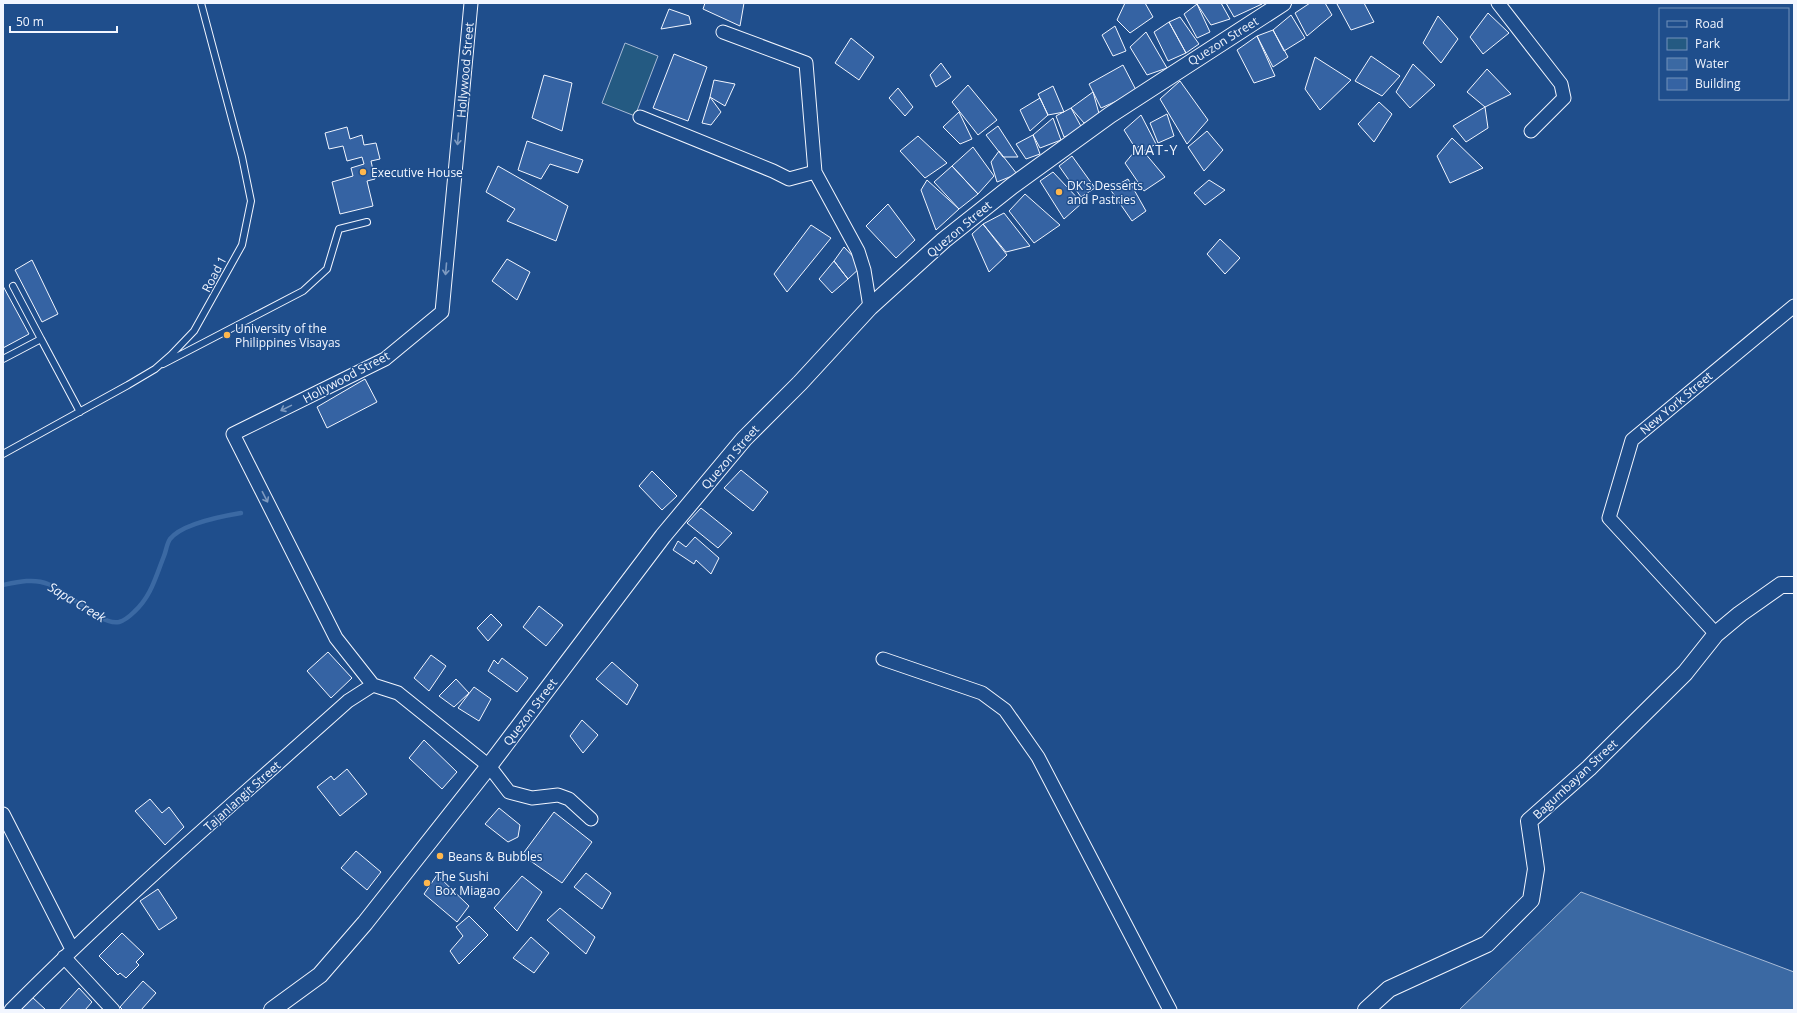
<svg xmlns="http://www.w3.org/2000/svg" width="1797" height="1013" font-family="'Open Sans',sans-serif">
<rect width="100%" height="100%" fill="#1f4e8c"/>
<!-- green -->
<path fill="#245a82" stroke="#a8bbd7" d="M 625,43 L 658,56 L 635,116 L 602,103 Z"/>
<!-- water -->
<path fill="#3b69a3" stroke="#a8bbd7" d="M 1581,892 L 1794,972 L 1794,1010 L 1459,1010 Z"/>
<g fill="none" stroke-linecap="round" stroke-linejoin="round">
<!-- stream -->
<path stroke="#3b69a3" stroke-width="4.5" d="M 3,585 C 17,582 34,578 48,584 C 68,591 100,626 119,622 C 126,620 130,616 134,612 C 151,597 156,576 164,556 C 166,551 167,543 170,539 C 182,524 223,516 241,513"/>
</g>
<!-- building -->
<path fill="#3563a3" stroke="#f2f6ff" d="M 705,3 L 744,3 L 740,26 L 703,9 Z
M 1125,3 L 1145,3 L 1153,17 L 1130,33 L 1117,20 Z
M 1199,3 L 1221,3 L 1230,19 L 1211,25 L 1197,4 Z
M 1226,3 L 1262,3 L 1262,4 L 1234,17 Z
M 1310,3 L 1325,3 L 1332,15 L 1307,36 L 1295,13 Z
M 1339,3 L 1364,3 L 1374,22 L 1351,30 L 1337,4 Z
M 1197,4 L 1210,32 L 1197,38 L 1184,14 Z
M 669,9 L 689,16 L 691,24 L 661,29 Z
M 1488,13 L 1509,33 L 1483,54 L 1470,37 Z
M 1291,15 L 1305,38 L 1284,51 L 1273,30 Z
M 1438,16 L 1458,39 L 1441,63 L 1423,43 Z
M 1180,17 L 1199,44 L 1186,53 L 1169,22 Z
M 1169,22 L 1186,53 L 1168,61 L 1154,32 Z
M 1115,26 L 1126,51 L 1113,56 L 1102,35 Z
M 1273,30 L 1288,57 L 1273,67 L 1257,36 Z
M 1146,32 L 1167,68 L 1147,75 L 1130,47 Z
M 1257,36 L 1275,76 L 1254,83 L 1237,50 Z
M 851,38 L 874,57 L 859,80 L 835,63 Z
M 674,54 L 707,67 L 688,121 L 653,108 Z
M 1371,56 L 1400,76 L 1382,96 L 1355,81 Z
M 1315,57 L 1351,80 L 1320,110 L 1305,89 Z
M 941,63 L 951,77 L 936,87 L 930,75 Z
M 1413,64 L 1435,85 L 1410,108 L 1396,92 Z
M 1123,65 L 1137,92 L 1101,108 L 1089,84 Z
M 1487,69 L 1511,94 L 1485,107 L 1467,92 Z
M 544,75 L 572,83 L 562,131 L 532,118 Z
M 714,80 L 735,84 L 725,106 L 710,97 Z
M 1180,81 L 1208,120 L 1187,144 L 1160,99 Z
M 968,85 L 997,120 L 978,135 L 952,102 Z
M 1053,86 L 1064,112 L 1048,115 L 1038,94 Z
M 898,88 L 913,107 L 905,116 L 889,98 Z
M 1093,92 L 1100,117 L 1084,123 L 1071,108 Z
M 710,97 L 721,112 L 711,125 L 702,123 Z
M 1040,98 L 1048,115 L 1030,131 L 1020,110 Z
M 1379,102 L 1392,114 L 1374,142 L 1358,124 Z
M 1485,107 L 1488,128 L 1466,142 L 1453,126 Z
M 1071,108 L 1083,130 L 1064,137 L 1056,116 Z
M 959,112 L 972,139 L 960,144 L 943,127 Z
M 1167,114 L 1174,136 L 1158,143 L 1150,123 Z
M 1141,115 L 1156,144 L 1139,154 L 1124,130 Z
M 1053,118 L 1061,140 L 1040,148 L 1033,135 Z
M 998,126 L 1018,157 L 1003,157 L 986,135 Z
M 347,127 L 350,139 L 362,135 L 364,145 L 376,143 L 380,159 L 371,161 L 375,179 L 367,181 L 373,206 L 340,214 L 332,182 L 353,176 L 351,168 L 364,164 L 362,157 L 347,161 L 343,146 L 329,149 L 325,133 Z
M 1207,131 L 1223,150 L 1204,171 L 1188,147 Z
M 1033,135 L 1040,154 L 1026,159 L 1016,144 Z
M 918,136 L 947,163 L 925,178 L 900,151 Z
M 1452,138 L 1483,168 L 1450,183 L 1437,156 Z
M 527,141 L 583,160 L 578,173 L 550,164 L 541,179 L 518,170 Z
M 1139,146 L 1165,177 L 1144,191 L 1125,163 Z
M 973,147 L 994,176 L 978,194 L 952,166 Z
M 999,151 L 1017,174 L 997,182 L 991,162 Z
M 1072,156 L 1095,188 L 1081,197 L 1059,166 Z
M 498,166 L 568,206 L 556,241 L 507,221 L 515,209 L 486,192 Z
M 952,166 L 978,194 L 959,209 L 934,182 Z
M 1053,172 L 1082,203 L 1064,219 L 1040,181 Z
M 1128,179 L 1146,211 L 1132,221 L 1110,189 Z
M 927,180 L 959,209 L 936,230 L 921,190 Z
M 1209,180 L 1225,190 L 1205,205 L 1194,193 Z
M 1025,194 L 1060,225 L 1034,243 L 1009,211 Z
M 888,204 L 915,240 L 896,258 L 866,226 Z
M 1004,213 L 1030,246 L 1006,252 L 983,224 Z
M 983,224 L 1007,255 L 989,272 L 972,234 Z
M 811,225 L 831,238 L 787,292 L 774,274 Z
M 1220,239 L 1240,258 L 1225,274 L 1207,254 Z
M 844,247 L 862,266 L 848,279 L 834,261 Z
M 507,259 L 530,272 L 517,300 L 492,281 Z
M 32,260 L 58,314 L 42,322 L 15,270 Z
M 834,261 L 848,279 L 832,293 L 819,279 Z
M 3,286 L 29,334 L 3,348 Z
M 365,379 L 377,402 L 327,428 L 317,407 Z
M 741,470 L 768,492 L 753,511 L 724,488 Z
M 652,471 L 677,496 L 662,510 L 639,486 Z
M 701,508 L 732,533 L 718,548 L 687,523 Z
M 695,537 L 719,558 L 711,574 L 696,560 L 694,564 L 673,550 L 678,541 L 686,547 Z
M 539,606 L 563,625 L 546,646 L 523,627 Z
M 491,614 L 502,625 L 488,641 L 477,628 Z
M 328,652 L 352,678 L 331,698 L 307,671 Z
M 431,655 L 446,666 L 429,691 L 414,678 Z
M 502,658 L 528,678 L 517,692 L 488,671 L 494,660 L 498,664 Z
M 612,662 L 638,685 L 627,705 L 596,679 Z
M 456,679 L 469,693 L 454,707 L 439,696 Z
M 474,687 L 491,699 L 479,721 L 458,708 Z
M 582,720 L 598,735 L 583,753 L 570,736 Z
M 424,740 L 457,772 L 442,789 L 409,758 Z
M 347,769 L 367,794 L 340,816 L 317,787 L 331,776 L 334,780 Z
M 150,799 L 162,813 L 169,807 L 184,827 L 165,845 L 135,811 Z
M 499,808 L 520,825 L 518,837 L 508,842 L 485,824 Z
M 554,812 L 592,842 L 562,883 L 522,855 Z
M 356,851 L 381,872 L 367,890 L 341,868 Z
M 586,873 L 611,893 L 602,909 L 574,887 Z
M 437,875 L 469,906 L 457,922 L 424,894 Z
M 522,876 L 542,892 L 517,931 L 494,908 Z
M 158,889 L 177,918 L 159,930 L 140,901 Z
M 560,908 L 595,937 L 586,954 L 547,920 Z
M 469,916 L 488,935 L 459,964 L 450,951 L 463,936 L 456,927 Z
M 122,933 L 144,954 L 136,962 L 139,965 L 126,978 L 120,973 L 118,975 L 99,956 Z
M 531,937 L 549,953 L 534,973 L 513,958 Z
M 143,981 L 156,993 L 141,1010 L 123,1010 L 120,1007 Z
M 79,988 L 92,1002 L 85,1010 L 59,1010 Z
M 32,997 L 46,1010 L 24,1010 L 22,1008 Z"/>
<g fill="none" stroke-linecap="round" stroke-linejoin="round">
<!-- service casing -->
<g stroke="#f2f6ff" stroke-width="8">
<path id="service" d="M 13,286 L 41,339
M 3,359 L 41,339 L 80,412
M 163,364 L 303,291 L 327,269 L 339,229 L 367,222
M 3,454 L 128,385 L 155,369 L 171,355 L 194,331 L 242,245 L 251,201 L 242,157 L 201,3"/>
</g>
<!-- minor casing -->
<g stroke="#f2f6ff" stroke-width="15">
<path id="minor" d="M 1498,3 L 1561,84 L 1564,98 L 1531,131
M 723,32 L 806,63 L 815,172
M 640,117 L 773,171 L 789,179 L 815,172 L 858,251 L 864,270 L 870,307
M 1716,634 L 1609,518 L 1632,440 L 1794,306
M 883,659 L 982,693 L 1005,710 L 1038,757 L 1170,1010
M 373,685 L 336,638 L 233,434 L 385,359 L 442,312 L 471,3
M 3,814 L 72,949
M 64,957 L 113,1010
M 11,1010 C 118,902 234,803 348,701 L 373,685 L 398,693 L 489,766 L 509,792 L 532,798 L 558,795 L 569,799 L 591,819"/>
</g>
<!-- tertiary casing -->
<g stroke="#f2f6ff" stroke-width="18">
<path id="tertiary" d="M 272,1010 L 320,975 L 365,923 L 489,766 L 663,536 L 744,439 L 800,383 L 870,307 L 944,240 L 1012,186 L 1110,115 L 1283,3
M 1366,1010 L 1389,989 L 1487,944 L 1531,900 L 1536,869 L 1529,821 L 1589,768 L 1685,673 L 1716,634 L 1740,614 L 1781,585 L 1794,585"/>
</g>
<!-- service -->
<use href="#service" stroke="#1f4e8c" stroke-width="6"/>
<!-- minor -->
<use href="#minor" stroke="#1f4e8c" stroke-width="13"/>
<!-- tertiary -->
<use href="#tertiary" stroke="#1f4e8c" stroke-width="16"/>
</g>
<!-- one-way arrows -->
<defs><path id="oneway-shaft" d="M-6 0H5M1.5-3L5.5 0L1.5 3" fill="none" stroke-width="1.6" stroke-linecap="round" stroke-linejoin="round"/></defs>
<g stroke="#7e9ac0">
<use href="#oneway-shaft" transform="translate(458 139) rotate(95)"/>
<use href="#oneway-shaft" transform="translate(446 269) rotate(95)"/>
<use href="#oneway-shaft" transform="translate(286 408) rotate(154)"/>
<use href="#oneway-shaft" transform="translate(265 497) rotate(63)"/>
</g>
<!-- markers -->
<g fill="#ffb74d" stroke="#1f4e8c" stroke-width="1.5">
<circle cx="363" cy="172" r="4"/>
<circle cx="1059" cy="192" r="4"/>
<circle cx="227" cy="335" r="4"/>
<circle cx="440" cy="856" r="4"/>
<circle cx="427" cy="883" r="4"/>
</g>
<g text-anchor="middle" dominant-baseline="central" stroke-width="3" stroke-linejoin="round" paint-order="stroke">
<!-- street labels -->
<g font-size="12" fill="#f2f6ff" stroke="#1f4e8c">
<text transform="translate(1223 41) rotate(-32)">Quezon Street</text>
<text transform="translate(465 70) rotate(-85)">Hollywood Street</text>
<text transform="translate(959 229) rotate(-40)">Quezon Street</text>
<text transform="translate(214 274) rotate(-62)">Road 1</text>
<text transform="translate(346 377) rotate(-28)">Hollywood Street</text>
<text transform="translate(1676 403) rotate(-40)">New York Street</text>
<text transform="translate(730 457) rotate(-49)">Quezon Street</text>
<text transform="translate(530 712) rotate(-53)">Quezon Street</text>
<text transform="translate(1575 779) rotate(-43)">Bagumbayan Street</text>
<text transform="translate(242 796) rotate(-42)">Tajanlangit Street</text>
</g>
<!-- poi labels -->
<g font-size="12" fill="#f2f6ff" stroke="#1f4e8c" text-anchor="start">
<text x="371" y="172">Executive House</text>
<text x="1067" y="185">DK's Desserts<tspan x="1067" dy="14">and Pastries</tspan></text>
<text x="235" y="328">University of the<tspan x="235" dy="14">Philippines Visayas</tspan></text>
<text x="448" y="856">Beans &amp; Bubbles</text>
<text x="435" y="876">The Sushi<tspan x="435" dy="14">Box Miagao</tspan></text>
</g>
<!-- water labels -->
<g font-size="13" font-style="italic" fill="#f2f6ff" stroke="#1f4e8c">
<text transform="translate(77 602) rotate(31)">Sapa Creek</text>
</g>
<!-- quarter labels -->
<g font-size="14" letter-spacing="1" fill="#f2f6ff" stroke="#1f4e8c">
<text x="1155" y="149">MAT-Y</text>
</g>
</g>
<!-- border -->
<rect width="1797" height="1013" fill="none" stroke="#f2f6ff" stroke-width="8"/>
<!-- legend -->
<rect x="1659" y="8" width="130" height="92" fill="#1f4e8c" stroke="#7391ba"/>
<rect x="1667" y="21" width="20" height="6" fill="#1f4e8c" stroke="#7391ba"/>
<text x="1695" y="28" font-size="12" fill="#f2f6ff">Road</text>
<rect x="1667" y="38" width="20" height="12" fill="#245a82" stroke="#7391ba"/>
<text x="1695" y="48" font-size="12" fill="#f2f6ff">Park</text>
<rect x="1667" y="58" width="20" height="12" fill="#3b69a3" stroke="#7391ba"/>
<text x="1695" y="68" font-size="12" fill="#f2f6ff">Water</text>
<rect x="1667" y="78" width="20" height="12" fill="#3563a3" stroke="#7391ba"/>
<text x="1695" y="88" font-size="12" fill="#f2f6ff">Building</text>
<!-- scale -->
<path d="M10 26v6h107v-6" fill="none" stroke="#f2f6ff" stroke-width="2"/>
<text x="16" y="26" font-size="12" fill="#f2f6ff" stroke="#1f4e8c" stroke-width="3" paint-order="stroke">50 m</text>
</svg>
